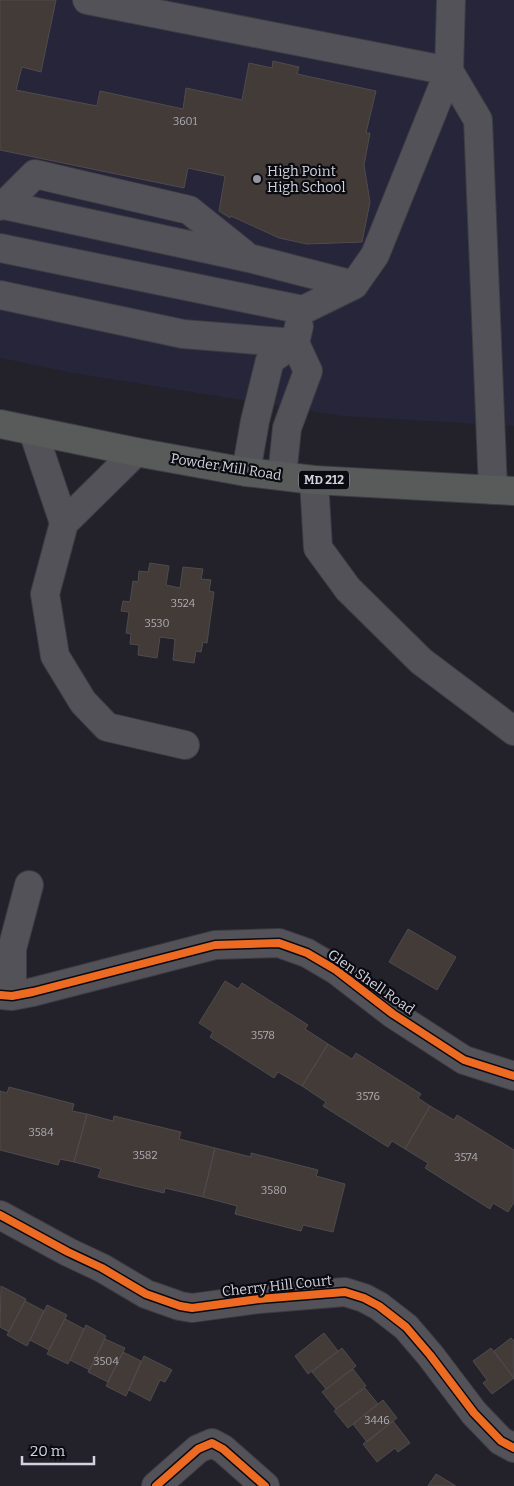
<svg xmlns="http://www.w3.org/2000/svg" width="514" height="1486" font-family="Bitter,serif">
<rect width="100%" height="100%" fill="#23222a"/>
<!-- built -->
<path fill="#262539" d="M 0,0 L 514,0 L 514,426 L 342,416 L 73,373 L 0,358 Z"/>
<!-- building -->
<path fill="#433b38" stroke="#4f4b4d" d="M 0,0 L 56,0 L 41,72 L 22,67 L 16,90 L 97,106 L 100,91 L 183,109 L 186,88 L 242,100 L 249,63 L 272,68 L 273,61 L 299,67 L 297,74 L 376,91 L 366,133 L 370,133 L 364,165 L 370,202 L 362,242 L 307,244 L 279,238 L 231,216 L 230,218 L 219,211 L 225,176 L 188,168 L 184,188 L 0,150 Z
M 150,563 L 169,566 L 166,585 L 180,588 L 183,567 L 203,569 L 201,579 L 211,580 L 209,591 L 214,592 L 207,643 L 203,642 L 201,652 L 196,651 L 194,663 L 173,660 L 175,639 L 160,637 L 157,658 L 138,655 L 139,645 L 130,644 L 131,634 L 126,633 L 129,612 L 121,611 L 123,601 L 130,602 L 133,581 L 138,582 L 139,571 L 148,572 Z
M 408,929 L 456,957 L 437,990 L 389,962 Z
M 225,981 L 238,989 L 242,983 L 308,1025 L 305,1029 L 328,1044 L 302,1086 L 278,1072 L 274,1078 L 210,1037 L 213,1032 L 199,1023 Z
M 328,1044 L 352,1059 L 356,1053 L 421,1094 L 418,1098 L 430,1106 L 405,1149 L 392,1141 L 388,1147 L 323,1106 L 326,1102 L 302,1086 Z
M 9,1087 L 74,1104 L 72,1111 L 87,1114 L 74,1162 L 60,1159 L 58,1165 L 0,1150 L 0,1091 L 7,1093 Z
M 430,1106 L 454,1120 L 457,1115 L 514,1150 L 514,1202 L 508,1212 L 493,1203 L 490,1209 L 425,1168 L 428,1163 L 405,1149 Z
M 87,1114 L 113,1121 L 114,1116 L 181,1132 L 179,1139 L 215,1148 L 203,1197 L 165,1188 L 164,1193 L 98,1177 L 101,1169 L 74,1162 Z
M 215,1148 L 251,1157 L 251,1153 L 318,1170 L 316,1176 L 345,1184 L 333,1232 L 303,1225 L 301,1231 L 235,1214 L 237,1206 L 203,1197 Z
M 1,1286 L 26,1299 L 9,1332 L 0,1327 Z
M 25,1301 L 44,1311 L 27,1346 L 7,1335 Z
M 47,1305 L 67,1315 L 49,1350 L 30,1340 Z
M 65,1319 L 84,1329 L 68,1364 L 47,1354 Z
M 86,1325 L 106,1336 L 90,1370 L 70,1360 Z
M 324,1333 L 338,1351 L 308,1374 L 295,1356 Z
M 511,1338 L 514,1341 L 514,1378 L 494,1351 Z
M 105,1339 L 125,1348 L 108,1382 L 88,1372 Z
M 342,1348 L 356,1366 L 326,1389 L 312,1372 Z
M 491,1348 L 514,1378 L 492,1394 L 483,1383 L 487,1380 L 473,1361 Z
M 123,1352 L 141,1361 L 126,1396 L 106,1386 Z
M 144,1356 L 172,1370 L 165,1382 L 160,1380 L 150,1401 L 129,1390 Z
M 353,1369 L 366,1386 L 336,1409 L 322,1392 Z
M 365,1388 L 378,1404 L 348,1428 L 334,1411 Z
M 383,1400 L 397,1418 L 367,1442 L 353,1424 Z
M 393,1421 L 410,1443 L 398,1452 L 395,1448 L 377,1462 L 363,1444 Z
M 436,1474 L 456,1486 L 428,1486 Z"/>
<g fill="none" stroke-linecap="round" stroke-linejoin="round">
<!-- minor casing -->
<g stroke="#3d3c43" stroke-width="30">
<path id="minor" d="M 87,0 L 449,71 L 478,120 L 493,490
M 4,205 L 35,174 L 189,210 L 244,254
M 0,206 L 4,205 L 249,258 L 354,285
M 0,248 L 303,310 L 354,285 L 375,255 L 449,71 L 451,0
M 0,295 L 183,334 L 295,343
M 33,431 L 64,523
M 136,452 L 64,523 L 45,594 L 55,656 L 83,702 L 107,727 L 185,745
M 246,472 L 255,421 L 270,360 L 295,343
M 282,476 L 287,428 L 308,371 L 295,343 L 299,326
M 314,480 L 318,548 L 348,589 L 421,661 L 514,731
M 0,995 L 12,996 L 33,992 L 215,945 L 279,943 L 307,953 L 336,970 L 393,1014 L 464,1060 L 514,1076
M 12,996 L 12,949 L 29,885
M 0,1215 L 68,1252 L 102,1268 L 146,1294 L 180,1306 L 192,1308 L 259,1299 L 345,1292 L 364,1298 L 379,1306 L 406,1327 L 430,1355 L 474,1413 L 501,1441 L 514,1448
M 156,1486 L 198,1449 L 212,1443 L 223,1449 L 265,1486"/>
</g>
<!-- major casing -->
<g stroke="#3d3c43" stroke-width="30">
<path id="major" d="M 0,424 L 136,452 L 246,472 L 314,480 L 514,491"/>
</g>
<!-- minor -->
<use href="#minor" stroke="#535258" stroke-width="28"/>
<!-- major -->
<use href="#major" stroke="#595b5b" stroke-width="28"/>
<!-- cycleway casing -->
<g stroke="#0a0a10" stroke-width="11">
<path id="cycleway" d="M 0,995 L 12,996 L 33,992 L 215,945 L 279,943 L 307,953 L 336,970 L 393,1014 L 464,1060 L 514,1076
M 0,1215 L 68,1252 L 102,1268 L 146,1294 L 180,1306 L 192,1308 L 259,1299 L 345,1292 L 364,1298 L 379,1306 L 406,1327 L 430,1355 L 474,1413 L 501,1441 L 514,1448
M 156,1486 L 198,1449 L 212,1443 L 223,1449 L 265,1486"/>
</g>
<!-- cycleway -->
<use href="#cycleway" stroke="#ed6a23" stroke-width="8"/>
</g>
<!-- markers -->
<circle fill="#95959e" stroke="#0a0a10" stroke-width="2" cx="257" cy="179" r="5"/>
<g text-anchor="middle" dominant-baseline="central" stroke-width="4.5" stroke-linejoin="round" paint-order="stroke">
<!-- number labels -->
<g font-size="11" fill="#afadb4">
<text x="185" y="121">3601</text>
<text x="183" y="603">3524</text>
<text x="157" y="623">3530</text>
<text x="263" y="1035">3578</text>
<text x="368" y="1096">3576</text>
<text x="41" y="1132">3584</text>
<text x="145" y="1155">3582</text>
<text x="466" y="1157">3574</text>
<text x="274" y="1190">3580</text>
<text x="106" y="1361">3504</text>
<text x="377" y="1420">3446</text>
</g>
<!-- shield labels -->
<rect fill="#0a0a10" stroke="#9797a0" stroke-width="1" x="299" y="470.5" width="50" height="19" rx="4"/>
<g font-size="12" font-weight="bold" fill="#d3d3dd">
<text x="324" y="480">MD 212</text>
</g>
<!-- poi labels -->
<g font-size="14" fill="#d3d3dd" stroke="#0a0a10" text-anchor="start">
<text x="267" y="171">High Point<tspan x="267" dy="16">High School</tspan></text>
</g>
<!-- street labels -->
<g font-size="14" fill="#d3d3dd" stroke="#0a0a10">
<text transform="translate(226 467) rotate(9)">Powder Mill Road</text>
<text transform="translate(371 982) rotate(35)">Glen Shell Road</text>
<text transform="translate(277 1286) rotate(-6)">Cherry Hill Court</text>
</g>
</g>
<!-- scale -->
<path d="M22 1456v8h72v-8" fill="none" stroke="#d3d3dd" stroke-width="2.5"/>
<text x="30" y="1456" font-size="15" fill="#d3d3dd" stroke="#0a0a10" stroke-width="4" paint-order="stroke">20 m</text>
</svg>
